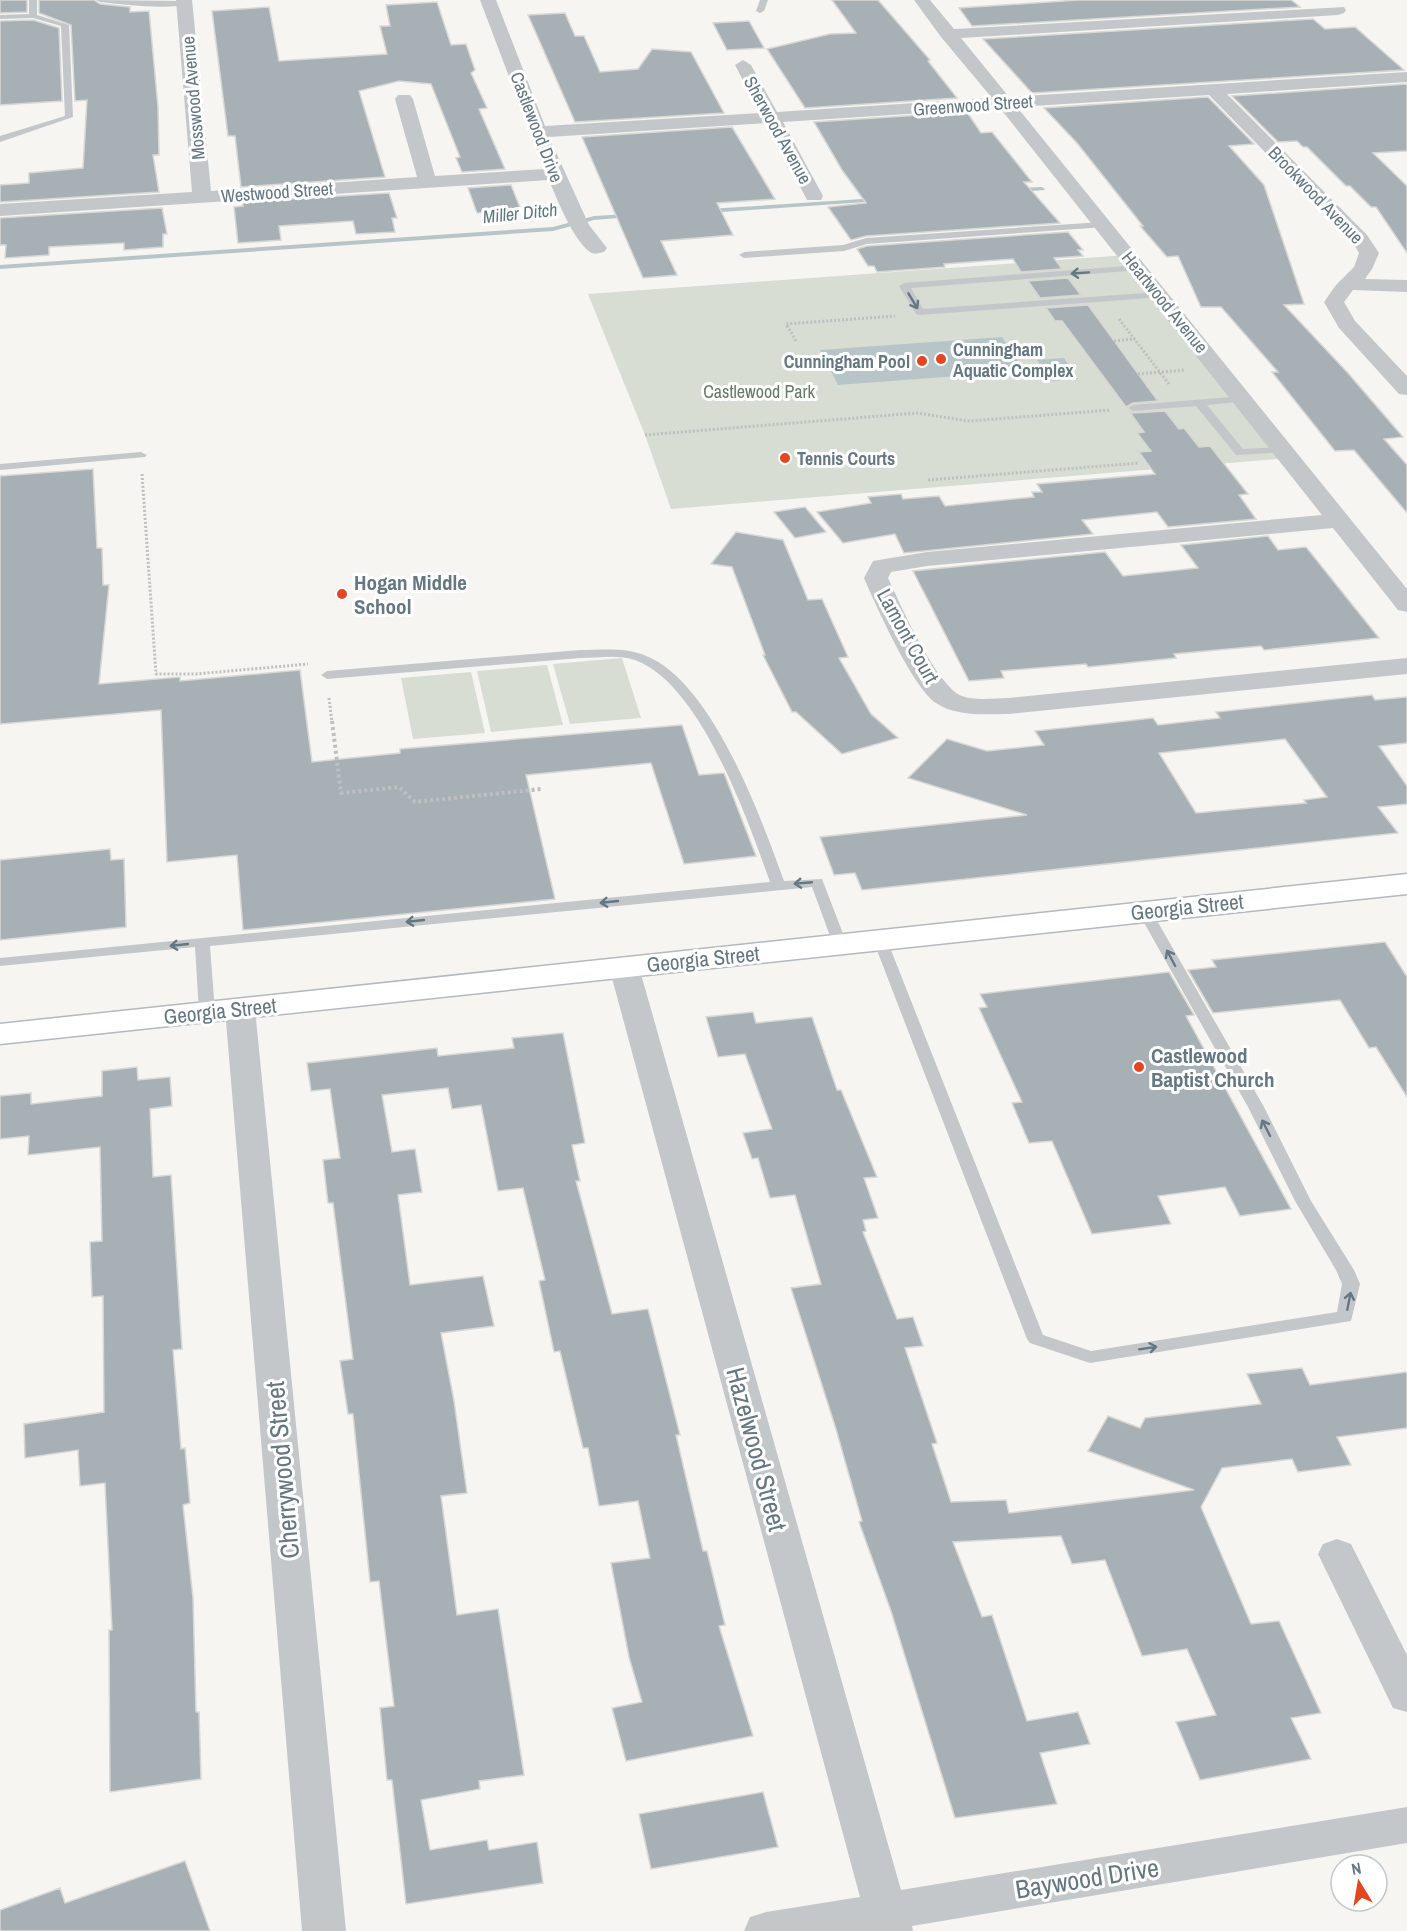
<svg xmlns="http://www.w3.org/2000/svg" width="1407" height="1931" font-family="'Archivo Narrow',sans-serif">
<rect width="100%" height="100%" fill="#f6f5f2"/>
<!-- green -->
<path fill="#d7ddd3" d="M 1127,255 L 1290,458 L 671,509 L 645,435 L 588,294 Z
M 622,658 L 641,718 L 570,724 L 553,664 Z
M 547,665 L 563,725 L 491,732 L 477,671 Z
M 471,672 L 485,733 L 413,739 L 401,678 Z"/>
<!-- water -->
<path fill="#b8c5c8" d="M 1002,337 L 1025,371 L 838,385 L 820,350 Z
M 1064,358 L 1078,379 L 1051,381 L 1037,360 Z"/>
<g fill="none" stroke-linecap="round" stroke-linejoin="round">
<!-- stream -->
<path fill="#b8c5c8" fill-rule="evenodd" d="M 1042,187 L 1045,189 L 1044,190 L 1019,192 L 1016,190 L 1019,188 Z
M 878,198 L 881,200 L 880,201 L 708,213 L 705,211 L 708,209 Z
M 629,214 L 631,215 L 631,217 L 594,220 L 553,231 L 0,269 L 0,265 L 553,227 L 594,216 Z"/>
</g>
<!-- building -->
<path fill="#a7b0b5" stroke="#d7d7d4" stroke-width="1.5" fill-rule="evenodd" d="M 0,0 L 27,0 L 27,12 L 0,13 Z
M 39,0 L 94,0 L 100,4 L 130,7 L 130,12 L 149,11 L 158,107 L 159,155 L 153,155 L 159,192 L 0,202 L 0,185 L 29,183 L 29,173 L 83,168 L 87,100 L 75,101 L 71,25 L 39,13 Z
M 832,0 L 878,0 L 930,60 L 928,61 L 957,98 L 805,108 L 767,49 L 830,34 L 856,33 Z
M 1079,0 L 1291,0 L 1300,7 L 972,26 L 959,8 Z
M 437,2 L 451,45 L 466,44 L 475,70 L 471,73 L 487,108 L 479,109 L 505,169 L 462,172 L 456,158 L 460,157 L 431,84 L 399,81 L 359,91 L 385,177 L 241,187 L 235,136 L 228,136 L 212,11 L 269,7 L 279,61 L 387,54 L 380,26 L 390,26 L 386,5 Z
M 565,13 L 575,36 L 584,36 L 600,72 L 638,69 L 652,49 L 691,52 L 724,113 L 575,122 L 528,15 Z
M 1313,19 L 1325,29 L 1355,27 L 1404,70 L 1032,93 L 983,39 Z
M 33,20 L 59,28 L 62,101 L 0,105 L 0,21 Z
M 749,21 L 764,48 L 727,50 L 713,23 Z
M 1407,84 L 1407,151 L 1373,153 L 1407,186 L 1407,253 L 1376,207 L 1371,207 L 1350,186 L 1346,186 L 1307,147 L 1303,147 L 1297,141 L 1278,142 L 1232,96 Z
M 1208,97 L 1254,144 L 1229,146 L 1264,185 L 1304,304 L 1284,305 L 1347,372 L 1403,437 L 1384,439 L 1407,465 L 1407,513 L 1354,450 L 1335,451 L 1272,372 L 1278,372 L 1221,307 L 1201,307 L 1178,256 L 1167,257 L 1140,226 L 1143,226 L 1077,143 L 1044,108 Z
M 967,112 L 981,133 L 992,132 L 1032,182 L 1024,182 L 1060,223 L 866,236 L 851,240 L 828,207 L 866,203 L 842,170 L 814,122 Z
M 732,127 L 775,199 L 717,203 L 733,235 L 661,241 L 677,275 L 643,278 L 582,137 Z
M 511,185 L 521,210 L 477,213 L 468,188 Z
M 389,193 L 397,218 L 392,218 L 395,232 L 356,234 L 353,221 L 279,226 L 281,240 L 238,243 L 234,207 L 243,206 L 243,202 Z
M 162,208 L 167,234 L 163,234 L 163,247 L 124,250 L 124,243 L 49,247 L 49,255 L 5,258 L 6,245 L 0,245 L 0,218 Z
M 1068,232 L 1083,250 L 1078,250 L 1083,256 L 1054,258 L 1062,269 L 1021,272 L 1013,259 L 944,264 L 945,267 L 877,272 L 874,266 L 868,266 L 857,249 L 867,246 Z
M 1068,278 L 1081,295 L 1040,298 L 1028,281 Z
M 1088,305 L 1099,320 L 1158,401 L 1133,403 L 1126,407 L 1062,321 L 1055,321 L 1046,308 Z
M 1129,411 L 1133,413 L 1165,411 L 1179,429 L 1184,428 L 1199,447 L 1210,446 L 1248,494 L 1239,495 L 1256,519 L 1168,527 L 1157,512 L 1082,520 L 1093,534 L 904,553 L 895,534 L 843,543 L 817,512 L 871,503 L 868,497 L 901,494 L 903,499 L 939,496 L 945,506 L 1034,497 L 1032,492 L 1042,492 L 1037,484 L 1155,474 L 1139,452 L 1151,451 L 1137,433 L 1144,432 Z
M 93,469 L 97,548 L 102,548 L 103,585 L 109,585 L 99,684 L 180,677 L 180,681 L 300,670 L 312,762 L 400,753 L 400,749 L 682,725 L 699,775 L 724,773 L 756,856 L 684,864 L 651,763 L 526,775 L 555,899 L 243,930 L 237,855 L 167,862 L 161,710 L 0,724 L 0,476 Z
M 805,507 L 826,532 L 795,538 L 774,512 Z
M 736,532 L 783,540 L 808,600 L 822,599 L 848,657 L 839,658 L 871,714 L 898,738 L 842,754 L 796,712 L 792,712 L 763,655 L 765,655 L 732,567 L 711,564 Z
M 1268,536 L 1278,550 L 1306,547 L 1379,638 L 1264,650 L 1261,646 L 1174,654 L 1176,658 L 1088,667 L 1086,664 L 1001,671 L 1004,678 L 969,681 L 913,571 L 1105,552 L 1123,576 L 1198,568 L 1181,545 Z
M 1372,695 L 1375,700 L 1407,697 L 1407,743 L 1379,746 L 1407,786 L 1407,804 L 1378,807 L 1398,833 L 862,890 L 855,873 L 834,875 L 820,837 L 1027,815 L 908,778 L 947,739 L 987,751 L 1044,745 L 1035,731 L 1153,718 L 1158,725 L 1220,718 L 1216,712 ZM 1285,739 L 1327,797 L 1304,800 L 1306,803 L 1196,813 L 1159,753 Z
M 110,849 L 111,860 L 124,859 L 126,927 L 0,940 L 0,860 Z
M 1385,942 L 1407,977 L 1407,1097 L 1376,1047 L 1369,1048 L 1340,1000 L 1213,1013 L 1188,970 L 1216,967 L 1212,960 Z
M 1169,972 L 1194,1015 L 1186,1016 L 1291,1209 L 1240,1216 L 1225,1187 L 1158,1196 L 1171,1224 L 1092,1234 L 1052,1141 L 1029,1143 L 1012,1103 L 1022,1102 L 979,1008 L 987,1007 L 980,994 Z
M 753,1012 L 756,1023 L 812,1017 L 837,1090 L 841,1090 L 877,1177 L 864,1178 L 878,1218 L 863,1220 L 866,1231 L 863,1232 L 897,1319 L 913,1317 L 923,1346 L 905,1348 L 937,1443 L 932,1444 L 951,1502 L 1006,1500 L 1009,1513 L 1194,1490 L 1088,1451 L 1108,1416 L 1140,1428 L 1145,1418 L 1261,1404 L 1247,1374 L 1302,1368 L 1310,1385 L 1407,1372 L 1407,1428 L 1337,1437 L 1351,1465 L 1298,1472 L 1292,1459 L 1222,1468 L 1201,1507 L 1251,1624 L 1279,1621 L 1321,1713 L 1291,1718 L 1311,1759 L 1200,1780 L 1176,1722 L 1216,1715 L 1187,1649 L 1142,1656 L 1105,1560 L 1072,1564 L 1061,1536 L 953,1542 L 982,1617 L 992,1615 L 1027,1721 L 1078,1712 L 1090,1744 L 1040,1753 L 1057,1804 L 955,1818 L 891,1611 L 859,1522 L 862,1521 L 836,1429 L 791,1288 L 821,1284 L 795,1195 L 770,1198 L 758,1158 L 752,1159 L 743,1133 L 772,1129 L 745,1054 L 718,1057 L 706,1017 Z
M 563,1033 L 585,1143 L 572,1145 L 580,1181 L 576,1181 L 612,1314 L 648,1309 L 680,1435 L 676,1435 L 703,1551 L 707,1551 L 725,1625 L 719,1626 L 753,1736 L 626,1761 L 612,1708 L 642,1702 L 629,1657 L 611,1563 L 650,1558 L 638,1501 L 599,1506 L 588,1448 L 583,1448 L 560,1351 L 554,1352 L 539,1281 L 545,1280 L 523,1188 L 498,1191 L 481,1105 L 452,1109 L 448,1088 L 382,1095 L 392,1152 L 415,1149 L 422,1192 L 398,1195 L 410,1285 L 483,1276 L 494,1326 L 441,1333 L 454,1401 L 467,1493 L 441,1496 L 457,1615 L 498,1609 L 524,1775 L 479,1781 L 480,1789 L 421,1800 L 430,1850 L 487,1840 L 489,1850 L 537,1842 L 543,1883 L 406,1904 L 392,1780 L 387,1780 L 380,1708 L 394,1706 L 379,1581 L 370,1582 L 353,1414 L 348,1414 L 340,1361 L 353,1359 L 333,1203 L 328,1203 L 323,1160 L 340,1158 L 330,1089 L 311,1091 L 307,1063 L 437,1048 L 438,1056 L 514,1048 L 512,1038 Z
M 137,1067 L 138,1080 L 170,1077 L 172,1106 L 150,1109 L 153,1177 L 171,1175 L 182,1349 L 173,1350 L 181,1449 L 185,1448 L 190,1503 L 183,1505 L 193,1598 L 196,1712 L 199,1712 L 201,1779 L 110,1792 L 109,1630 L 112,1630 L 105,1483 L 80,1486 L 78,1450 L 25,1458 L 24,1424 L 104,1412 L 103,1296 L 92,1297 L 90,1242 L 102,1241 L 100,1147 L 28,1155 L 29,1136 L 0,1139 L 0,1096 L 31,1093 L 31,1104 L 102,1096 L 102,1071 Z
M 763,1792 L 778,1847 L 651,1869 L 639,1814 Z
M 185,1861 L 210,1931 L 0,1931 L 0,1910 L 60,1888 L 65,1903 Z"/>
<g fill="none" stroke-linecap="round" stroke-linejoin="round">
<!-- secondary casing -->
<g stroke="#b3b9bd" stroke-width="3">
<path id="secondary" d="M 1407,874 L 1407,894 L 0,1044 L 0,1024 Z"/>
</g>
<!-- path-far1 -->
<path stroke="#bdbfc1" stroke-width="3" stroke-dasharray="2 2" stroke-linecap="butt" d="M 1119,319 L 1169,384
M 796,341 L 786,324 L 895,316
M 1114,341 L 1134,339
M 1138,374 L 1184,370
M 645,435 L 917,413 L 969,421 L 1111,410
M 142,474 L 156,674 L 196,674 L 308,664
M 928,480 L 1139,463
M 329,698 L 332,722"/>
<!-- path -->
<path stroke="#bdbfc1" stroke-width="4" stroke-dasharray="3 3" stroke-linecap="butt" d="M 332,721 L 341,793 L 399,787 L 415,802 L 541,789"/>
<!-- lane -->
<path fill="#c3c7ca" fill-rule="evenodd" d="M 29,0 L 37,0 L 37,15 L 69,25 L 73,117 L 0,142 L 0,136 L 65,116 L 61,26 L 33,18 L 0,19 L 0,15 L 29,14 Z
M 96,0 L 184,1 L 188,3 C 174,11 119,4 100,2 Z
M 760,0 L 768,0 L 764,11 L 760,13 L 756,11 Z
M 1102,222 L 1107,225 L 1105,227 L 867,244 L 844,251 L 744,258 L 739,255 L 744,252 L 843,245 L 866,238 Z
M 1139,265 L 1144,268 L 1142,270 L 911,288 L 923,309 L 1159,292 L 1164,295 L 1163,297 L 920,315 L 916,314 L 899,286 L 904,283 Z
M 1244,396 L 1248,397 L 1248,401 L 1207,405 L 1243,449 L 1283,447 L 1287,448 L 1287,452 L 1236,455 L 1196,406 L 1133,411 L 1128,408 L 1133,405 Z
M 141,452 L 147,455 L 145,457 L 0,470 L 0,464 Z
M 580,650 C 601,650 624,647 644,655 C 712,680 761,818 784,881 L 822,879 L 847,944 L 845,947 L 840,948 L 833,944 L 812,887 L 210,946 L 215,1012 L 207,1017 L 199,1012 L 195,947 L 0,966 L 0,958 L 770,882 C 748,821 701,684 635,660 C 618,654 597,658 580,658 L 327,679 L 321,675 L 327,671 Z
M 1145,908 L 1152,912 L 1264,1107 L 1311,1201 L 1354,1270 L 1360,1284 L 1351,1321 L 1090,1363 L 1030,1343 L 1027,1339 L 873,940 L 875,937 L 880,936 L 887,940 L 1043,1335 L 1091,1351 L 1337,1312 L 1342,1284 L 1336,1270 L 1295,1201 L 1248,1107 L 1138,912 Z"/>
<!-- street -->
<path fill="#c3c7ca" fill-rule="evenodd" d="M 176,0 L 192,0 L 211,191 L 417,177 L 395,99 L 398,95 L 410,95 L 413,99 L 435,176 L 544,169 L 480,0 L 496,0 L 545,126 L 760,113 L 735,65 L 743,60 L 751,65 L 777,112 L 992,98 L 941,37 L 914,0 L 930,0 L 954,29 L 1344,7 L 1346,10 L 1344,13 L 1338,15 L 961,38 L 1009,97 L 1407,72 L 1407,82 L 1227,94 L 1367,235 L 1379,253 L 1372,269 L 1365,279 L 1407,280 L 1407,292 L 1353,290 L 1344,302 L 1355,321 L 1407,376 L 1407,395 L 1399,394 L 1339,328 L 1324,302 L 1336,285 L 1354,267 L 1359,253 L 1353,242 L 1209,95 L 1017,107 L 1407,589 L 1407,612 L 1398,610 L 1333,528 L 927,566 L 891,572 L 888,578 C 900,604 937,687 962,696 C 976,701 994,698 1009,698 L 1407,658 L 1407,674 L 1009,714 C 986,714 956,717 936,703 C 913,688 876,606 864,578 L 873,561 L 927,552 L 1322,515 L 1000,108 L 783,122 L 823,196 L 821,200 L 807,200 L 805,196 L 766,123 L 549,137 L 589,225 L 607,248 L 604,252 C 599,253 594,255 590,252 C 573,240 557,199 549,180 L 0,216 L 0,204 L 192,192 Z
M 624,958 L 635,961 L 639,967 L 901,1890 L 1407,1807 L 1407,1843 L 912,1926 L 913,1931 L 744,1931 L 750,1917 L 766,1912 L 860,1897 L 609,967 L 613,961 Z
M 240,1000 L 251,1002 L 255,1009 L 346,1931 L 302,1931 L 225,1009 L 229,1002 Z
M 1337,1539 L 1351,1544 L 1407,1655 L 1407,1712 L 1393,1708 L 1318,1554 L 1323,1544 Z"/>
<!-- secondary -->
<use href="#secondary" fill="#fff" fill-rule="evenodd"/>
</g>
<!-- one-way arrows -->
<defs><path id="oneway-shaft" d="M-6 0H5M1.5-3L5.5 0L1.5 3" fill="none" stroke-width="1.6" stroke-linecap="round" stroke-linejoin="round" transform="scale(1.5)"/></defs>
<g stroke="#647783">
<use href="#oneway-shaft" transform="translate(1080 273) rotate(176)"/>
<use href="#oneway-shaft" transform="translate(913 301) rotate(59)"/>
<use href="#oneway-shaft" transform="translate(803 883) rotate(175)"/>
<use href="#oneway-shaft" transform="translate(609 902) rotate(174)"/>
<use href="#oneway-shaft" transform="translate(415 921) rotate(174)"/>
<use href="#oneway-shaft" transform="translate(179 945) rotate(174)"/>
<use href="#oneway-shaft" transform="translate(1171 958) rotate(-118)"/>
<use href="#oneway-shaft" transform="translate(1266 1128) rotate(-117)"/>
<use href="#oneway-shaft" transform="translate(1349 1301) rotate(-79)"/>
<use href="#oneway-shaft" transform="translate(1148 1348) rotate(-9)"/>
</g>
<!-- markers -->
<g fill="#e64521" stroke="#fff" stroke-width="2">
<circle cx="941" cy="359" r="6"/>
<circle cx="922" cy="361" r="6"/>
<circle cx="785" cy="458" r="6"/>
<circle cx="342" cy="594" r="6"/>
<circle cx="1139" cy="1067" r="6"/>
</g>
<g text-anchor="middle" dominant-baseline="central" stroke-width="6" stroke-linejoin="round" paint-order="stroke">
<!-- far-street labels -->
<g font-size="18" fill="#647783" stroke="#fff">
<text transform="translate(193 98) rotate(-95)">Mosswood Avenue</text>
<text transform="translate(973 105) rotate(-4)">Greenwood Street</text>
<text transform="translate(537 127) rotate(69)">Castlewood Drive</text>
<text transform="translate(778 130) rotate(61)">Sherwood Avenue</text>
<text transform="translate(277 192) rotate(-4)">Westwood Street</text>
<text transform="translate(1316 195) rotate(46)">Brookwood Avenue</text>
<text transform="translate(1165 302) rotate(51)">Heartwood Avenue</text>
</g>
<!-- far-water labels -->
<g font-size="18" font-style="italic" fill="#5f7980" stroke="#fff">
<text transform="translate(520 213) rotate(-6)">Miller Ditch</text>
</g>
<!-- far-poi labels -->
<g font-size="18" font-weight="bold" fill="#647783" stroke="#fff" text-anchor="start">
<text x="953" y="349">Cunningham<tspan x="953" dy="21">Aquatic Complex</tspan></text>
<text x="910" y="361" text-anchor="end">Cunningham Pool</text>
<text x="797" y="458">Tennis Courts</text>
</g>
<!-- far-park labels -->
<g font-size="18" fill="#697a63" stroke="#fff">
<text x="759" y="391">Castlewood Park</text>
</g>
<!-- poi labels -->
<g font-size="21" font-weight="bold" fill="#647783" stroke="#fff" text-anchor="start">
<text x="354" y="582">Hogan Middle<tspan x="354" dy="24">School</tspan></text>
<text x="1151" y="1055">Castlewood<tspan x="1151" dy="24">Baptist Church</tspan></text>
</g>
<!-- street labels -->
<g font-size="21" fill="#647783" stroke="#fff">
<text transform="translate(908 636) rotate(61)">Lamont Court</text>
<text transform="translate(1187 907) rotate(-6)">Georgia Street</text>
<text transform="translate(703 959) rotate(-6)">Georgia Street</text>
<text transform="translate(220 1011) rotate(-6)">Georgia Street</text>
</g>
<!-- near-street labels -->
<g font-size="26" fill="#647783" stroke="#fff">
<text transform="translate(757 1449) rotate(75)">Hazelwood Street</text>
<text transform="translate(282 1470) rotate(-95)">Cherrywood Street</text>
<text transform="translate(1087 1878) rotate(-9)">Baywood Drive</text>
</g>
</g>
<!-- north arrow -->
<g transform="translate(1359 1883) rotate(349)"><circle r="28" fill="#ffffff" stroke="#c1c9cd" stroke-width="1.5"/>
<path d="M0-4.5L10 22L0 15L-10 22Z" fill="#e64521"/>
<text y="-9" font-size="16" font-weight="bold" text-anchor="middle" fill="#647783">N</text>
</g>
</svg>
